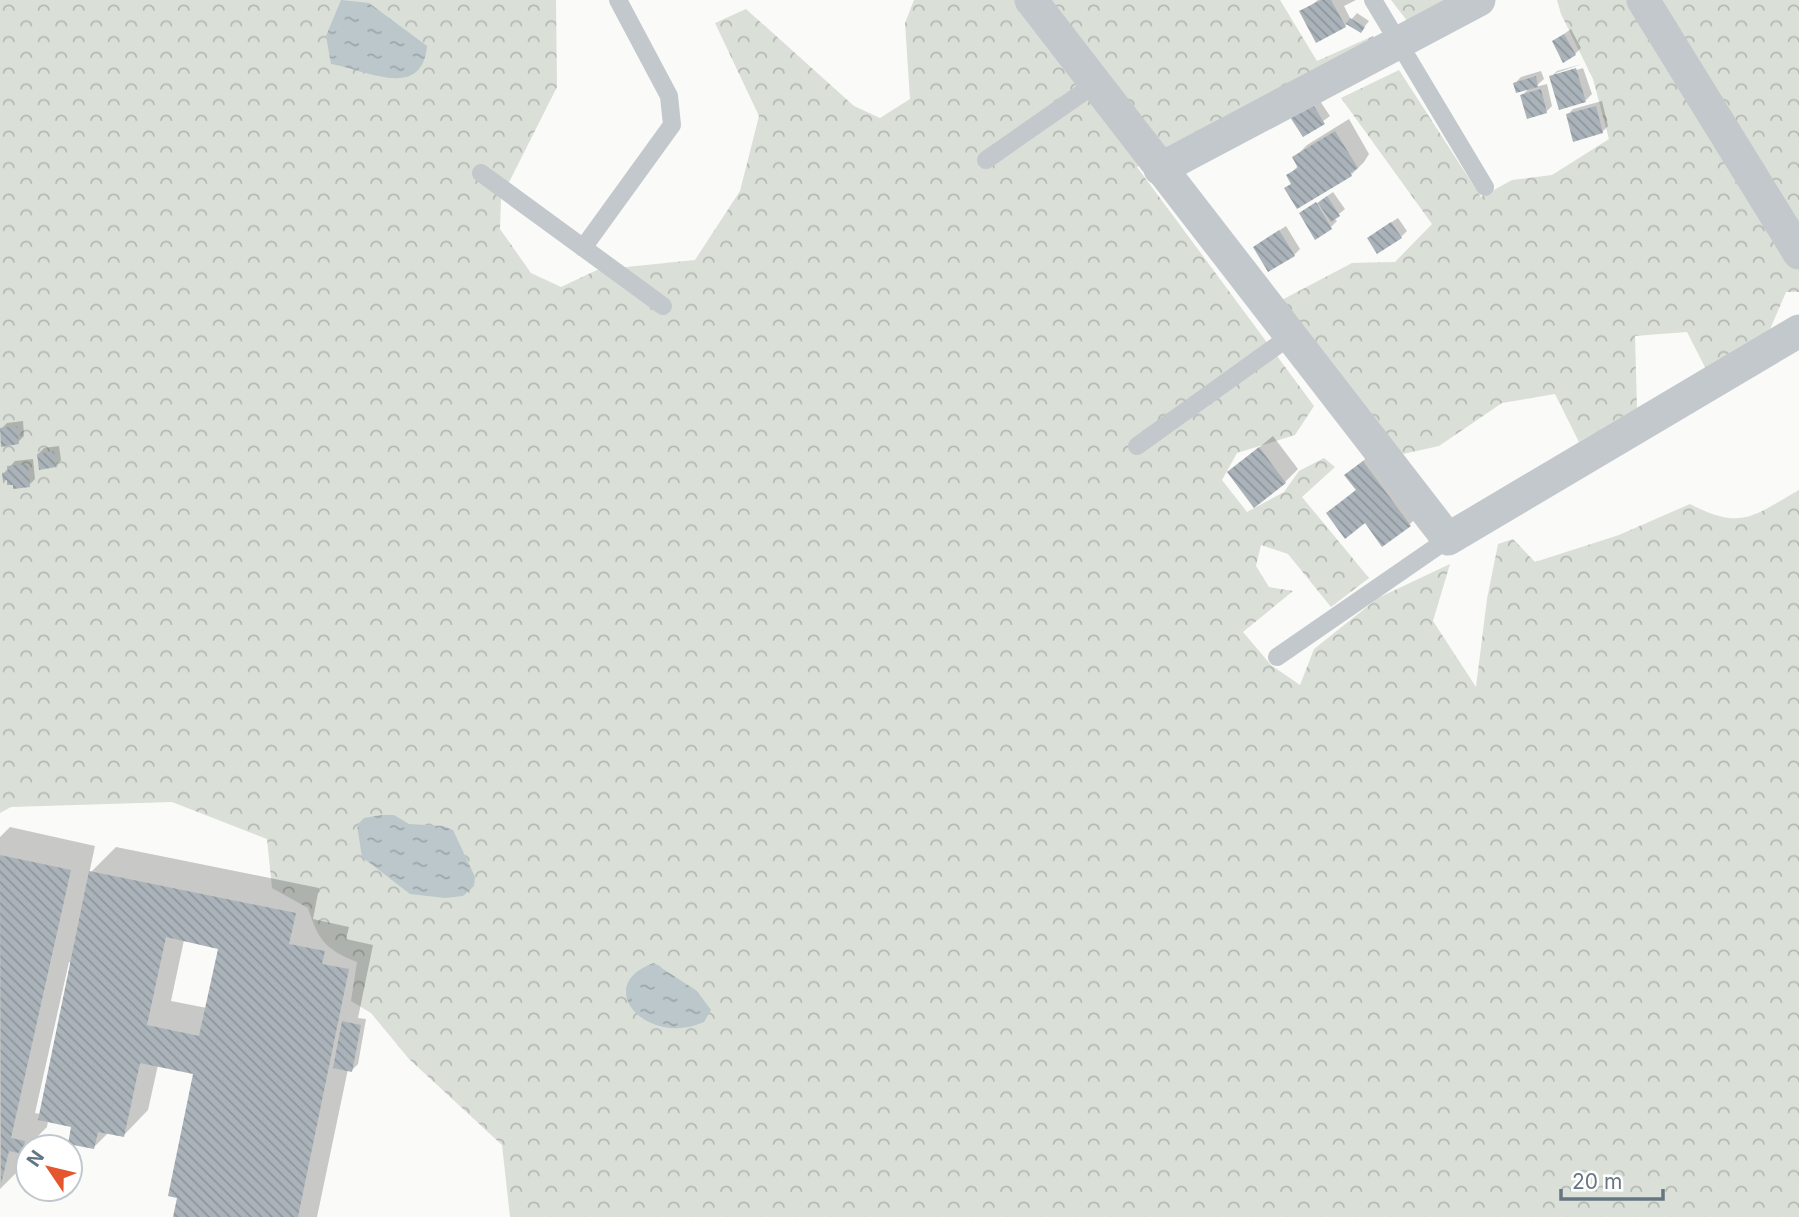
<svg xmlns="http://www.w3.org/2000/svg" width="1799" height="1217" font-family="Inter,sans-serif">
<defs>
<pattern id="forest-crowns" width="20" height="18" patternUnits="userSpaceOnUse" patternTransform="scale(1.75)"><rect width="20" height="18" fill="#dadfd7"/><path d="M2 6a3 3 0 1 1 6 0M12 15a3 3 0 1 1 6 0" fill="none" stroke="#b4b9b4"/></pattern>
<pattern id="water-ripples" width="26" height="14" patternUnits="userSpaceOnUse" patternTransform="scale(1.75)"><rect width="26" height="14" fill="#bbc7cb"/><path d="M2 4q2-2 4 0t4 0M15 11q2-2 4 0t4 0" fill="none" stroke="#9ca6aa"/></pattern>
<pattern id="building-back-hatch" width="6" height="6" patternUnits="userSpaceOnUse" patternTransform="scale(1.75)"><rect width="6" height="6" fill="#aab3b9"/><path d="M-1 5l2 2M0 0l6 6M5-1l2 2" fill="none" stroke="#8e969c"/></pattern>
</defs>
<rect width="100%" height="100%" fill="#fafaf8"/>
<!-- forest -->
<path fill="url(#forest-crowns)" d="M 0,0 L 556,0 L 557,87 L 501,198 L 500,229 L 531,273 L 561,287 L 597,270 L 695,260 L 740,191 L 759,116 L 715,23 L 746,9 L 854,106 L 880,118 L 910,99 L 905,23 L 914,0 L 1280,0 L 1317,61 L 1373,36 L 1379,47 L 1137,167 L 1314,406 L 1295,435 L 1237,453 L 1222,480 L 1247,512 L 1284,492 L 1299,471 L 1324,458 L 1335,467 L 1302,497 L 1369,578 L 1331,607 L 1288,554 L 1261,545 L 1256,566 L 1269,587 L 1293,591 L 1243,632 L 1271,665 L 1300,685 L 1314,649 L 1378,598 L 1450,564 L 1433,621 L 1476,687 L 1487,599 L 1498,544 L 1513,539 L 1535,562 L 1619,535 L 1690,504 C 1742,531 1753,516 1799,490 L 1799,1217 L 510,1217 L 502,1145 L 409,1059 L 371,1013 L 351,1001 L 357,962 C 326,950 318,940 308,908 L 272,888 L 267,839 L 172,802 L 11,807 L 0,813 Z
M 1391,0 L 1453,0 L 1408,22 Z
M 1557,0 L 1799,0 L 1799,292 L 1786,292 L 1768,334 L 1708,373 L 1687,332 L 1635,336 L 1637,408 L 1579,442 L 1555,394 L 1502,403 L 1439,446 L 1394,456 L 1278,302 L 1352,263 L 1395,262 L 1432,224 L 1341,98 L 1399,70 L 1481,197 L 1512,180 L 1552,175 L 1609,139 L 1593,79 L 1561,14 Z"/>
<!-- water -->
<path fill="url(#water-ripples)" d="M 341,0 L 369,3 L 427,46 C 422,102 364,69 331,64 L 326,36 Z
M 381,815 L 394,815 L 409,824 L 443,826 L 453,830 L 475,877 L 474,886 L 463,896 L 445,898 L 410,894 L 362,857 L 357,825 L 364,818 Z
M 654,963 L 697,991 L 711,1010 L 704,1022 C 646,1048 591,985 654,963 Z"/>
<!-- shadow -->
<path fill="#0003" fill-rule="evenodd" d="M 1318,0 L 1356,0 L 1344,6 L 1351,20 L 1357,13 L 1369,21 L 1361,31 L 1348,23 L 1345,26 L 1302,12 Z
M 1571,29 L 1581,48 L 1575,54 L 1554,41 Z
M 1582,64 L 1556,73 L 1556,76 L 1583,68 L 1592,94 L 1586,100 L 1551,77 L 1557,71 Z
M 1541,71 L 1544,79 L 1535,87 L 1547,84 L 1552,106 L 1546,112 L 1522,95 L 1531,87 L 1515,83 L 1521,77 Z
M 1318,98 L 1330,116 L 1304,135 L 1292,117 Z
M 1602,101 L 1608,126 L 1602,132 L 1567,115 L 1573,109 Z
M 1349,119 L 1369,154 L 1364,162 L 1351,175 L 1286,189 L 1293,182 L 1288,176 L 1299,165 L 1294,158 L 1307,145 Z
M 1333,192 L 1345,209 L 1334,218 L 1337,221 L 1331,227 L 1301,214 Z
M 1398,218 L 1407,231 L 1401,237 L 1376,232 Z
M 1286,226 L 1300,249 L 1294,255 L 1255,247 Z
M 23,421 L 24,436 L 18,442 L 1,429 L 7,423 Z
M 1273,436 L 1298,469 L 1285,482 L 1229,473 Z
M 59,446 L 61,460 L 55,466 L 38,454 L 44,448 Z
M 1376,450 L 1422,512 L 1410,524 L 1365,521 L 1329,513 L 1357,489 L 1346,475 Z
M 33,459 L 35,479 L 29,485 L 4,473 L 15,461 Z
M 10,827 L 95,846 L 89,874 L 116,847 L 319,888 L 313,919 L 349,927 L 346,939 L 373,945 L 358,1018 L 366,1019 L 358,1064 L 352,1070 L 348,1069 L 317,1217 L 175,1217 L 195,1072 L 158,1065 L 148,1110 L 124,1135 L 109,1132 L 94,1147 L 73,1126 L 48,1121 L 47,1127 L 28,1146 L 23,1166 L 0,1189 L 0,837 ZM 184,940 L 220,947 L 207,1008 L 171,1001 ZM 69,962 L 72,962 L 41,1114 L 35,1113 Z"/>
<!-- building -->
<path fill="url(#building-back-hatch)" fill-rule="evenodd" d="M 1321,0 L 1331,0 L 1346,27 L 1316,43 L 1299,11 Z
M 1350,18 L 1365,27 L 1361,33 L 1346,24 Z
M 1564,34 L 1576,55 L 1563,63 L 1552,41 Z
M 1576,68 L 1586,102 L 1559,110 L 1549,76 Z
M 1536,76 L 1538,87 L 1516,93 L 1513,83 Z
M 1541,89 L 1547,113 L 1527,119 L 1520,95 Z
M 1312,103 L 1325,124 L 1303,137 L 1290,117 Z
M 1596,106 L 1603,133 L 1573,142 L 1566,114 Z
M 1335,131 L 1358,168 L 1350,173 L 1352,176 L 1297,209 L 1284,188 L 1291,184 L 1286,175 L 1298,168 L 1292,157 Z
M 1327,196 L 1340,216 L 1331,222 L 1318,203 Z
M 1316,202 L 1332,229 L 1315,240 L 1299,213 Z
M 1391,222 L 1402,238 L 1377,254 L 1367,238 Z
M 1279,230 L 1295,256 L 1268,272 L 1253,247 Z
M 17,426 L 19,444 L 1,447 L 0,428 Z
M 1259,447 L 1286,483 L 1254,508 L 1227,472 Z
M 54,451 L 56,467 L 39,470 L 37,454 Z
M 1363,461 L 1411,526 L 1382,547 L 1365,523 L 1345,539 L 1326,513 L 1356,490 L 1344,475 Z
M 28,464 L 30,487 L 13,489 L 13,485 L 7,485 L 7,480 L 3,481 L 2,473 L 8,472 L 7,466 Z
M 0,855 L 71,870 L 11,1138 L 25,1141 L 23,1154 L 9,1151 L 1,1184 Z
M 89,871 L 296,913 L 289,944 L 325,951 L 322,964 L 349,969 L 298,1217 L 173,1217 L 177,1198 L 168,1196 L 193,1074 L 140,1063 L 124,1137 L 98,1132 L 94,1149 L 68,1144 L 71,1127 L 38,1120 ZM 166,937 L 218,949 L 199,1036 L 147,1025 Z
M 342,1021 L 361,1025 L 352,1072 L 333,1068 Z"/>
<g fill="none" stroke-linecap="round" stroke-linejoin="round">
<!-- lane -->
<path stroke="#c3c8cc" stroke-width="18" d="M 1373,0 L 1485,187
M 986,160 L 1095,84
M 481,173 L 663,306
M 583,248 L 672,125 L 669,96 L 618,0
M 1137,446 L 1289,337
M 1277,657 L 1448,539"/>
<!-- street -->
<path stroke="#c3c8cc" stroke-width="33" d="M 1031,0 L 1448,539 L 1799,331
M 1643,0 L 1799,253
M 1160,169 L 1479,0"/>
</g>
<!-- north arrow -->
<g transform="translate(49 1168) rotate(305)"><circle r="33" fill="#ffffff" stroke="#c1c8cd" stroke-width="2"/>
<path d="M0-5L12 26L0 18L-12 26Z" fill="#e4572e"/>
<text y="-10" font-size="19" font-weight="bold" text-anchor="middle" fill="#657683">N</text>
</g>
<!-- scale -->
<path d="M1561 1189v10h102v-10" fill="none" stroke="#657683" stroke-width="3.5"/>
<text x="1572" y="1189" font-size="21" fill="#657683" stroke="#ffffff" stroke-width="5" paint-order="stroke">20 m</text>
</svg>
